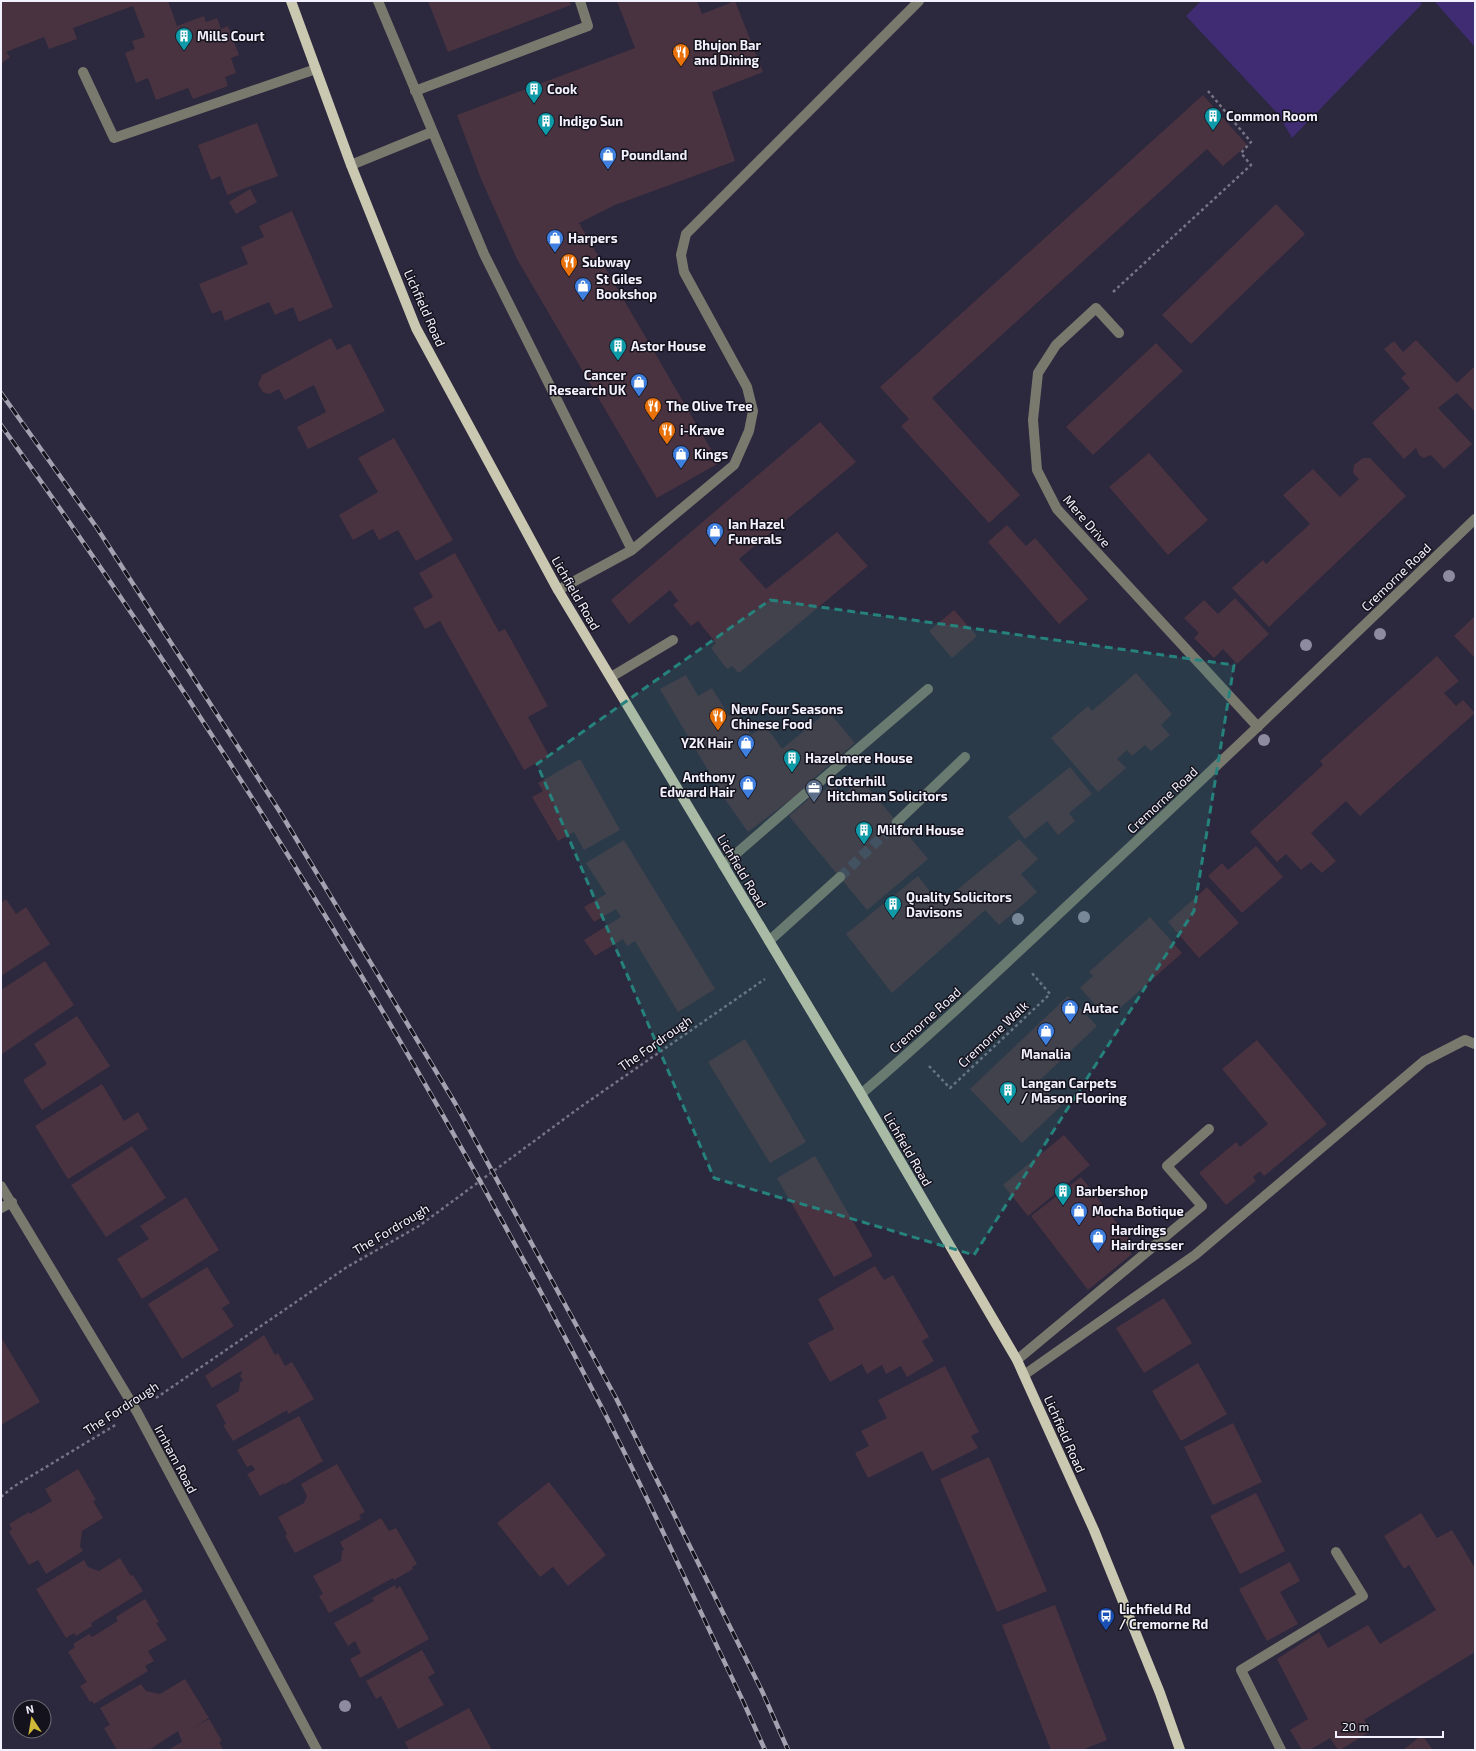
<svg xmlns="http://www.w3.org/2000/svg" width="1476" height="1751" font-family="'Exo 2',sans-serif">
<rect width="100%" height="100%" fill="#2c283d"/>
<!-- green -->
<path fill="#3f2c72" d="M 1201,1 L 1420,1 L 1422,4 L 1292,138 L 1278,114 L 1186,16 Z
M 1434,1 L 1475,1 L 1475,47 Z"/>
<!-- building -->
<path fill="#493340" d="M 1,1 L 168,1 L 177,26 L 204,16 L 206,22 L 217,18 L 221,29 L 228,26 L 239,55 L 231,58 L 236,73 L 225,77 L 228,86 L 193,99 L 188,88 L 156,100 L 148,78 L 136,83 L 125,53 L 135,49 L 132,41 L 145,37 L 133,6 L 73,28 L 77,39 L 49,49 L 44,37 L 6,52 L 10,57 L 1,64 Z
M 428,1 L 569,1 L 571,5 L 448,52 Z
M 617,1 L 697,1 L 702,14 L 735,1 L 763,72 L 712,92 L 735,161 L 615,205 L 579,223 L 719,463 L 657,498 L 517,259 L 481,179 L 457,115 L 635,48 Z
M 1203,95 L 1247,145 L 1223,166 L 1207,149 L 932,398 L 1020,495 L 989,523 L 901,426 L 909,419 L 880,387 Z
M 257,123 L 278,176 L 227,195 L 220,176 L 211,180 L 198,145 Z
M 250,189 L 257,202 L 236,214 L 229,202 Z
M 1276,204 L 1305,234 L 1191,344 L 1162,315 Z
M 292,211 L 333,307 L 299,322 L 293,307 L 275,315 L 269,302 L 225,321 L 221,310 L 212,314 L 199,284 L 248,264 L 241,247 L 264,237 L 259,226 Z
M 331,338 L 337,350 L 350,343 L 385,411 L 308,449 L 297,427 L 326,412 L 314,385 L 285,400 L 279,389 L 269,394 L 263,392 L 258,384 L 262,375 Z
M 1416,340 L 1457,383 L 1475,366 L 1475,412 L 1457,393 L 1438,408 L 1472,444 L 1444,469 L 1431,455 L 1424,458 L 1419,455 L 1416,448 L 1404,459 L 1372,423 L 1410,388 L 1401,378 L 1406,374 L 1384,349 L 1394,341 L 1403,352 Z
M 1156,343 L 1183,371 L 1093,455 L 1066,427 Z
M 820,422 L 856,462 L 739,559 L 766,589 L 837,532 L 868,566 L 739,673 L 732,666 L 727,669 L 711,648 L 716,643 L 698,621 L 691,626 L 673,605 L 678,601 L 670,590 L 629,624 L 611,600 Z
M 394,438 L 453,540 L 416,561 L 398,530 L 379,540 L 373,529 L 353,540 L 339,515 L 378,492 L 358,458 Z
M 1149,453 L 1208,520 L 1168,555 L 1109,487 Z
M 1363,458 L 1370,458 L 1406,496 L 1269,627 L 1232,588 L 1263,560 L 1266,564 L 1310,524 L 1283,495 L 1313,469 L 1340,497 L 1359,479 L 1353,473 L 1354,465 Z
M 1007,525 L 1026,546 L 1035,538 L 1088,599 L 1059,624 L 988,542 Z
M 455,553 L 499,632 L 505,629 L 548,706 L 528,717 L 549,756 L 524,770 L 440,621 L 425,629 L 413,608 L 433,597 L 419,573 Z
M 1235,598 L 1269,634 L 1237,664 L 1223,649 L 1214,658 L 1194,638 L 1199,633 L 1184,618 L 1204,600 L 1218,614 Z
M 954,610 L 977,636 L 952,658 L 929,631 Z
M 1475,616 L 1475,658 L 1454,636 Z
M 1437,656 L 1459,681 L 1444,693 L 1456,706 L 1463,700 L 1475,713 L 1360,816 L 1346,801 L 1311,833 L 1336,861 L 1322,873 L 1311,862 L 1301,870 L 1286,854 L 1277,862 L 1250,832 L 1323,765 L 1320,761 Z
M 1136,673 L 1172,714 L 1161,725 L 1170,735 L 1151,751 L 1145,745 L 1132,756 L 1127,750 L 1117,759 L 1126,768 L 1098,792 L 1051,738 L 1088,706 L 1092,711 Z
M 686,675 L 698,696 L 712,688 L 729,716 L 737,710 L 751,735 L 765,725 L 782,749 L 828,711 L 855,743 L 813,779 L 824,791 L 832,783 L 842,796 L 861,779 L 928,859 L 867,910 L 789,816 L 809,799 L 802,791 L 748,832 L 725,799 L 660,689 Z
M 580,759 L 620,830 L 584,850 L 574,832 L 558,841 L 532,797 L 543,791 L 538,783 Z
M 1070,767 L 1092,794 L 1069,813 L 1075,821 L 1058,835 L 1047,821 L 1025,839 L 1008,817 Z
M 1019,839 L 1038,859 L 1021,874 L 1037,892 L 999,925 L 985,910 L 892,993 L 846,934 L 918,876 L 940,904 Z
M 624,840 L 715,989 L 678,1012 L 635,941 L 627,946 L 623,939 L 595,956 L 584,940 L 621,917 L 616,909 L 594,922 L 584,907 L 606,894 L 586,863 Z
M 1256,846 L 1283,877 L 1242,913 L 1208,876 L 1222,863 L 1228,870 Z
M 1207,887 L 1239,923 L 1199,958 L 1168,922 Z
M 6,899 L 16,914 L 26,907 L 50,944 L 1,976 L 1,903 Z
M 1150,917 L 1182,953 L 1119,1009 L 1116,1006 L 1105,1015 L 1080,988 L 1093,976 L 1089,972 Z
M 45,961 L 74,1005 L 2,1054 L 1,1051 L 1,990 Z
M 1068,996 L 1097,1026 L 1038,1082 L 1061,1106 L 1022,1143 L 970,1089 Z
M 77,1016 L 110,1066 L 42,1110 L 23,1080 L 47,1064 L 34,1044 Z
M 745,1039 L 806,1142 L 770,1163 L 708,1062 Z
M 1257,1040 L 1327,1124 L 1264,1176 L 1260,1171 L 1253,1177 L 1256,1181 L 1226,1205 L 1199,1173 L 1236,1142 L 1240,1147 L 1268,1124 L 1222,1069 Z
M 102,1084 L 124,1121 L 138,1112 L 148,1129 L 68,1179 L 35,1126 Z
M 1064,1135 L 1090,1165 L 1028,1216 L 1003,1185 Z
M 132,1146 L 166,1198 L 106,1237 L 71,1185 Z
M 815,1156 L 873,1256 L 834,1277 L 777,1178 Z
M 1081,1177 L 1134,1245 L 1129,1250 L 1132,1254 L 1088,1290 L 1031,1216 Z
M 186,1197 L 219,1250 L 142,1299 L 117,1259 L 149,1239 L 140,1226 Z
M 875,1266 L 884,1280 L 893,1275 L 929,1337 L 922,1341 L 934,1361 L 907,1377 L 901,1366 L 886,1374 L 882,1365 L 867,1374 L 862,1364 L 830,1382 L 808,1343 L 834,1329 L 818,1299 Z
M 207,1267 L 230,1303 L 222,1308 L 234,1326 L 182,1359 L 148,1304 Z
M 1164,1298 L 1192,1343 L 1144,1373 L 1116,1328 Z
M 264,1335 L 275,1355 L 278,1353 L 285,1366 L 292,1362 L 314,1399 L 288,1414 L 287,1410 L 233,1441 L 223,1425 L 226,1424 L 216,1405 L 239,1391 L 240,1382 L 243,1381 L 240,1375 L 242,1374 L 241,1371 L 212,1388 L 205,1376 Z
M 1,1337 L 40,1402 L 1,1425 Z
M 1198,1363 L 1227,1414 L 1181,1441 L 1152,1391 Z
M 945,1366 L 979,1432 L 971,1436 L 978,1448 L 932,1471 L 922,1451 L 868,1478 L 855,1453 L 869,1446 L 861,1431 L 887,1418 L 878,1400 Z
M 299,1416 L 323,1461 L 284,1485 L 284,1483 L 260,1496 L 247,1474 L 255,1470 L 252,1465 L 247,1467 L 237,1450 Z
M 1233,1423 L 1262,1482 L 1213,1505 L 1184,1447 Z
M 989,1457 L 1047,1591 L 997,1612 L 940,1479 Z
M 337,1464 L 365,1512 L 359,1515 L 361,1519 L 295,1553 L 285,1536 L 287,1534 L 278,1517 L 304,1503 L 307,1496 L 301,1484 Z
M 78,1469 L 96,1500 L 93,1501 L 103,1518 L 82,1531 L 80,1546 L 83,1551 L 46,1574 L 38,1560 L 29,1565 L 9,1532 L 12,1529 L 9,1524 L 29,1512 L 30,1514 L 52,1501 L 45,1489 Z
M 549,1482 L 606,1555 L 568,1586 L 553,1567 L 540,1577 L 497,1523 Z
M 1256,1493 L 1285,1551 L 1240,1574 L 1210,1516 Z
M 1421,1513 L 1437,1538 L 1452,1530 L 1475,1568 L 1475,1652 L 1364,1720 L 1371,1731 L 1340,1750 L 1338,1750 L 1330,1738 L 1310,1750 L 1302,1750 L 1290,1730 L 1308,1719 L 1277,1659 L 1319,1632 L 1328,1648 L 1368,1625 L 1380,1644 L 1436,1610 L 1409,1565 L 1404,1569 L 1384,1536 Z
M 381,1518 L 389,1531 L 396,1528 L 417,1564 L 412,1567 L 413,1569 L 394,1580 L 393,1578 L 329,1613 L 319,1596 L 323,1594 L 313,1576 L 341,1561 L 342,1551 L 344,1550 L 340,1542 Z
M 120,1558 L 131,1576 L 133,1575 L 143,1591 L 91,1623 L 92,1626 L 76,1636 L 74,1633 L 66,1638 L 36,1589 L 84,1560 L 88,1567 L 99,1571 Z
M 1290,1562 L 1300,1581 L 1280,1592 L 1298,1624 L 1267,1641 L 1239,1589 Z
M 395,1585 L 396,1589 L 400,1586 L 429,1639 L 360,1678 L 350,1659 L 361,1653 L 355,1641 L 348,1646 L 334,1623 L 374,1601 L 372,1598 Z
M 145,1599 L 159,1622 L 156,1623 L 167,1640 L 148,1651 L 154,1661 L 145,1666 L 148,1671 L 94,1704 L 92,1701 L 90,1702 L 80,1686 L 87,1682 L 68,1652 L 75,1647 L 73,1644 L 89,1634 L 92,1637 L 118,1621 L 116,1617 Z
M 1055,1605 L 1107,1740 L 1082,1750 L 1051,1750 L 1002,1625 Z
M 422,1650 L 435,1673 L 428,1677 L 444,1705 L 398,1729 L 381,1696 L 376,1699 L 366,1681 Z
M 185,1679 L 209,1718 L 191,1729 L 209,1719 L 222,1741 L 219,1742 L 223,1750 L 168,1750 L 182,1742 L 178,1731 L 149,1750 L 117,1750 L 104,1728 L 110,1725 L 100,1708 L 141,1684 L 146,1691 L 160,1694 Z
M 469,1708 L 492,1750 L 409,1750 L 405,1742 Z
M 1422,1735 L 1433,1750 L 1403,1750 Z"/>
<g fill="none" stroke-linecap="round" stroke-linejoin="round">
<!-- minor-tunnel -->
<path stroke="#4a465a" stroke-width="10" stroke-dasharray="10 5" stroke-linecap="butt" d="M 805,794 L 817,784
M 840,877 L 897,822"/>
<!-- path -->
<path stroke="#787486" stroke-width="2.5" stroke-dasharray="3 3" stroke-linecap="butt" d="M 1113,292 L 1251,165 L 1241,153 L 1251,142 L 1208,91
M 929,1066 L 950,1088 L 1050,994 L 1031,972
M 156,1398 L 347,1267 L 419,1226 L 579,1108 L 765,979
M 1,1497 L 13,1487 L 117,1424"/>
<!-- minor -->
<path stroke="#7a796e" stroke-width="10" d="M 378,1 L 484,254 L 632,550
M 83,72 L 114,138 L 316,69
M 415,91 L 588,26 L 580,1
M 351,165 L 432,132
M 1119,333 L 1096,308 L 1056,345 L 1038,373 L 1033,420 L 1037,470 L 1057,509 L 1258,727
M 558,590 L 632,550 L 734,465 L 749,431 L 753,411 L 747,387 L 684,272 L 681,255 L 686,234 L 919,1
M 611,677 L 673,640
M 817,784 L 928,689
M 897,822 L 965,757
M 723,865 L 805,794
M 769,941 L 840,877
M 861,1094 C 943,1024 1020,950 1098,877 C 1225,759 1350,639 1475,519
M 1,1186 L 137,1412 L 317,1750
M 1,1208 L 12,1202
M 1017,1360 L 1202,1206 L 1167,1166 L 1209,1129
M 1024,1375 L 1195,1255 L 1424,1061 L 1465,1040 L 1475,1044
M 1281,1750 L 1241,1670 L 1363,1596 L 1336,1552"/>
<!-- major -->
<path stroke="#cac8b0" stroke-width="10" d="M 291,1 L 351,165 L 416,328 L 558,590 L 861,1094 L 1017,1360 L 1094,1530 L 1160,1693 L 1180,1750"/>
<!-- rail casing -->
<g stroke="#a4a1b1" stroke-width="4.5">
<path id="rail" d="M 1,393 L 97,528 L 280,812 L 455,1103 L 616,1398 L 762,1691 L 788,1750
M 1,425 C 224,737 425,1066 601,1406 C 651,1503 696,1603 743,1701 L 765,1750"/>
</g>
<!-- rail -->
<use href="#rail" stroke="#14121c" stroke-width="3" stroke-dasharray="9" stroke-linecap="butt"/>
</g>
<!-- trees -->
<g fill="#8e8aa0">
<circle cx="1449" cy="576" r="6"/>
<circle cx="1380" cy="634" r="6"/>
<circle cx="1306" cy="645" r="6"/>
<circle cx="1264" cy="740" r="6"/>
<circle cx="1084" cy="917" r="6"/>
<circle cx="1018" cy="919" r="6"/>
<circle cx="345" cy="1706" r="6"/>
</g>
<!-- marked area -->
<path fill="#26827c" fill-opacity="0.2" stroke="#26827c" stroke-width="3" stroke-dasharray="8 5" stroke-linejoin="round" d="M 770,600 L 1234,665 L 1194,911 L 974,1255 L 714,1178 L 537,764 Z"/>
<!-- icons -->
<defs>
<g id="building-pin" transform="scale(0.9)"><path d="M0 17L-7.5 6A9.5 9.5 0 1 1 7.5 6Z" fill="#0f9aa8" stroke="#14121c"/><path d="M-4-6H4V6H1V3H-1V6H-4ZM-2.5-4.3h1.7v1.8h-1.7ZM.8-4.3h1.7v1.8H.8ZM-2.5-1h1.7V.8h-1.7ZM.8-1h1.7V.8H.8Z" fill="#fff"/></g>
<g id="restaurant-pin" transform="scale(0.9)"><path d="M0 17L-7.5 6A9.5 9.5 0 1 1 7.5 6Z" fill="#e8710a" stroke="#14121c"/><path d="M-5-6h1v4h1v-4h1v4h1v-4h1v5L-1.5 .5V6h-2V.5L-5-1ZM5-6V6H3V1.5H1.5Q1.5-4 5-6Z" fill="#fff"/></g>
<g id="shop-pin" transform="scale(0.9)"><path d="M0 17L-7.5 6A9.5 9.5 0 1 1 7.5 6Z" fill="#3f7fe0" stroke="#14121c"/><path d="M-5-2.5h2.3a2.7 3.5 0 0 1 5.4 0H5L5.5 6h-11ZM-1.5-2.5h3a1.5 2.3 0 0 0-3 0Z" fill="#fff"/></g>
<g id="office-pin" transform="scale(0.9)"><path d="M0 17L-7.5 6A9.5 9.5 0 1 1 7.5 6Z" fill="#5c6f8a" stroke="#14121c"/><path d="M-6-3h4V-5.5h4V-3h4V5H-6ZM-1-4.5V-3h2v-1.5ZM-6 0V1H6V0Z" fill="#fff"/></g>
<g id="bus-pin" transform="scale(0.9)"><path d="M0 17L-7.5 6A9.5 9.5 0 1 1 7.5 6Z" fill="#1a4fb4" stroke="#14121c"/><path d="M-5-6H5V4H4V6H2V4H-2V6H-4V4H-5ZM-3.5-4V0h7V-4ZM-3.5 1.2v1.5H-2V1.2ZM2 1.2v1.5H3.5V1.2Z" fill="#fff"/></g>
</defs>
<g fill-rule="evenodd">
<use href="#building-pin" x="184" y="36"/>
<use href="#restaurant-pin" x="681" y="52"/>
<use href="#building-pin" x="534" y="89"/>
<use href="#building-pin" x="1213" y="116"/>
<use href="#building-pin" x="546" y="121"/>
<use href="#shop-pin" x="608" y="155"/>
<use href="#shop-pin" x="555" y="238"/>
<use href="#restaurant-pin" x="569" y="262"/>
<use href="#shop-pin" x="583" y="286"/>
<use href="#building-pin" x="618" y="346"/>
<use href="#shop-pin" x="639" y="382"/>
<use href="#restaurant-pin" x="653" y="406"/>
<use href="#restaurant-pin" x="667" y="430"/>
<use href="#shop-pin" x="681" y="454"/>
<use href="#shop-pin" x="715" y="531"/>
<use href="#restaurant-pin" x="718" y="716"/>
<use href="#shop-pin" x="746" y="743"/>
<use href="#building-pin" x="792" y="758"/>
<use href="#shop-pin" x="748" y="784"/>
<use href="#office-pin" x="814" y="788"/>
<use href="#building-pin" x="864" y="830"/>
<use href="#building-pin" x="893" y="904"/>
<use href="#shop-pin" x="1070" y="1008"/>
<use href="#shop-pin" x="1046" y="1031"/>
<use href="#building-pin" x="1008" y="1090"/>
<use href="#building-pin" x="1063" y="1191"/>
<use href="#shop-pin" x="1079" y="1211"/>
<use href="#shop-pin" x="1098" y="1237"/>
<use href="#bus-pin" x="1106" y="1616"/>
</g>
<g text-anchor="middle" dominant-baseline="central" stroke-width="3" stroke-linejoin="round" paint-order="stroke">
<!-- poi labels -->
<g font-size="13" font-weight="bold" fill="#f3f1fd" stroke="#14121c" text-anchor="start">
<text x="197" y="36">Mills Court</text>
<text x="694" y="45">Bhujon Bar<tspan x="694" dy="15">and Dining</tspan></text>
<text x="547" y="89">Cook</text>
<text x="1226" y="116">Common Room</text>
<text x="559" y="121">Indigo Sun</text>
<text x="621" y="155">Poundland</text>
<text x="568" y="238">Harpers</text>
<text x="582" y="262">Subway</text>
<text x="596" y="279">St Giles<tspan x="596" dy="15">Bookshop</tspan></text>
<text x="631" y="346">Astor House</text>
<text x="626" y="375" text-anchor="end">Cancer<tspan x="626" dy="15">Research UK</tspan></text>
<text x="666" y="406">The Olive Tree</text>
<text x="680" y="430">i-Krave</text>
<text x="694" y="454">Kings</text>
<text x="728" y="524">Ian Hazel<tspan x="728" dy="15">Funerals</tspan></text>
<text x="731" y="709">New Four Seasons<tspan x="731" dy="15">Chinese Food</tspan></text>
<text x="733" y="743" text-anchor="end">Y2K Hair</text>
<text x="805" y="758">Hazelmere House</text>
<text x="735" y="777" text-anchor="end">Anthony<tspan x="735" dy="15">Edward Hair</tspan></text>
<text x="827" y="781">Cotterhill<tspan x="827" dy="15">Hitchman Solicitors</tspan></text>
<text x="877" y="830">Milford House</text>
<text x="906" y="897">Quality Solicitors<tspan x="906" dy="15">Davisons</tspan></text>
<text x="1083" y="1008">Autac</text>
<text x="1046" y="1054" text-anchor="middle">Manalia</text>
<text x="1021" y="1083">Langan Carpets<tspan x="1021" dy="15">/ Mason Flooring</tspan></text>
<text x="1076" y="1191">Barbershop</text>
<text x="1092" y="1211">Mocha Botique</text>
<text x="1111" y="1230">Hardings<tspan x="1111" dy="15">Hairdresser</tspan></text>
<text x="1119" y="1609">Lichfield Rd<tspan x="1119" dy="15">/ Cremorne Rd</tspan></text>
</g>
<!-- street labels -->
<g font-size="13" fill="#f3f1fd" stroke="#14121c">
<text transform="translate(425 308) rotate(66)">Lichfield Road</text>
<text transform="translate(1087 521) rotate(49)">Mere Drive</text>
<text transform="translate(1396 577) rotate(-44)">Cremorne Road</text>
<text transform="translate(576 593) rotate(60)">Lichfield Road</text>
<text transform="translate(1162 800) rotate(-43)">Cremorne Road</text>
<text transform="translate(742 871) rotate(59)">Lichfield Road</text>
<text transform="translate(925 1020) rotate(-42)">Cremorne Road</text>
<text transform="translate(993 1034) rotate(-43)">Cremorne Walk</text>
<text transform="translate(655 1043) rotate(-35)">The Fordrough</text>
<text transform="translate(908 1149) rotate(60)">Lichfield Road</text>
<text transform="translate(391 1229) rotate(-31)">The Fordrough</text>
<text transform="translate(121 1408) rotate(-33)">The Fordrough</text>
<text transform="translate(1065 1434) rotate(66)">Lichfield Road</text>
<text transform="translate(176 1459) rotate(62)">Irnham Road</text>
</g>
</g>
<!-- border -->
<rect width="1476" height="1751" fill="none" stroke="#f3f1fd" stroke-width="4"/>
<!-- north arrow -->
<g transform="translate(32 1719) rotate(348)"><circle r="19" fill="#14121c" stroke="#6d6b76"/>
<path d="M0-3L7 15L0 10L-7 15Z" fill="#cfb837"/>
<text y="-6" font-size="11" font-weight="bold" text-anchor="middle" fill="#f3f1fd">N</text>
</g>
<!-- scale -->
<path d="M1336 1731v6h107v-6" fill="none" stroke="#f3f1fd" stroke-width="2"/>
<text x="1342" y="1731" font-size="12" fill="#f3f1fd" stroke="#14121c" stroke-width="3" paint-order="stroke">20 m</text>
</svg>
